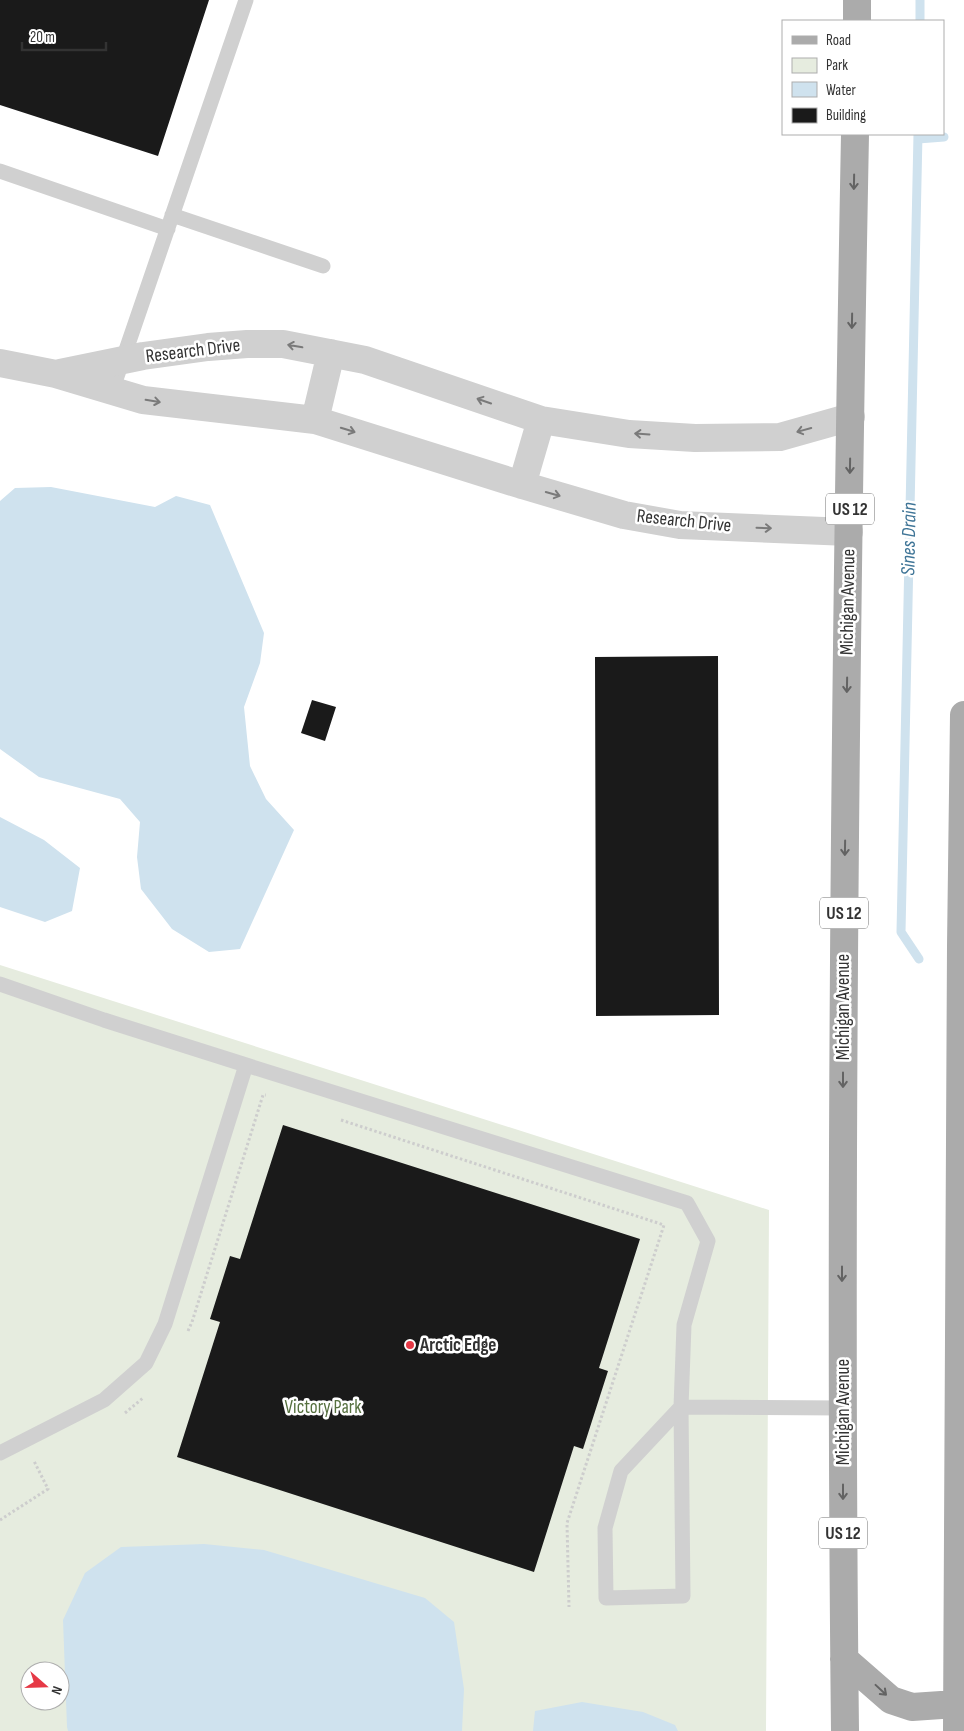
<svg xmlns="http://www.w3.org/2000/svg" width="964" height="1731" font-family="'Sofia Sans Condensed',sans-serif">
<rect width="100%" height="100%" fill="#fff"/>
<!-- green -->
<path fill="#e6ecdf" fill-rule="evenodd" d="M 0,965 L 769,1210 L 766,1731 L 0,1731 ZM 30,1671 L 60,1671 L 60,1701 L 30,1701 Z"/>
<!-- water -->
<path fill="#cfe2ee" d="M 51,487 L 155,507 L 176,496 L 210,505 L 264,633 L 260,663 L 244,707 L 250,766 L 266,799 L 294,830 L 240,949 L 209,952 L 172,929 L 141,889 L 137,857 L 140,822 L 120,799 L 39,777 L 0,749 L 0,501 L 15,488 Z
M 0,817 L 44,840 L 80,868 L 72,911 L 45,922 L 0,907 Z
M 204,1544 L 264,1550 L 425,1598 L 454,1622 L 464,1689 L 462,1731 L 68,1731 L 67,1727 L 63,1620 L 85,1573 L 121,1547 Z
M 582,1702 L 643,1712 L 675,1725 L 678,1731 L 533,1731 L 535,1711 Z"/>
<g fill="none" stroke-linecap="round" stroke-linejoin="round">
<!-- stream -->
<path stroke="#cfe2ee" stroke-width="9" d="M 920,21 L 920,0
M 918,134 L 901,932 L 919,959
M 918,139 L 944,137"/>
</g>
<!-- building -->
<path fill="#1a1a1a" d="M 0,0 L 209,0 L 158,156 L 0,105 Z
M 718,656 L 719,1015 L 596,1016 L 595,657 Z
M 312,700 L 336,707 L 325,741 L 301,733 Z
M 283,1125 L 640,1239 L 599,1368 L 608,1371 L 583,1449 L 574,1446 L 534,1572 L 177,1457 L 220,1322 L 210,1319 L 230,1256 L 240,1259 Z"/>
<g fill="none" stroke-linecap="round" stroke-linejoin="round">
<!-- path -->
<path stroke="#cdcdcd" stroke-width="3" stroke-dasharray="2.5 2.5" stroke-linecap="butt" d="M 341,1120 L 664,1225 L 567,1523 L 569,1607
M 188,1331 L 192,1322 L 263,1095 L 266,1095
M 125,1413 L 143,1398
M 0,1520 L 48,1489 L 34,1461"/>
<!-- service -->
<path stroke="#d0d0d0" stroke-width="15" d="M 0,171 L 168,229
M 172,215 L 323,266
M 112,391 L 246,0
M 0,984 L 104,1020 L 246,1065 L 165,1324 L 146,1363 L 104,1400 L 0,1453
M 246,1065 L 687,1203 L 708,1241 L 684,1325 L 681,1407 L 842,1408
M 681,1407 L 683,1596 L 606,1598 L 605,1528 L 621,1471 Z"/>
<!-- minor -->
<path stroke="#d0d0d0" stroke-width="28" d="M 0,363 L 56,374 L 143,400 L 315,420 L 522,485 L 624,515 L 680,525 L 849,532
M 60,373 L 143,356 L 208,347 L 247,344 L 283,344 L 365,360 L 541,420 L 629,434 L 695,438 L 780,437 L 851,417
M 315,420 L 331,353
M 522,485 L 541,420"/>
<!-- primary -->
<path stroke="#ababab" stroke-width="28" d="M 857,21 L 857,0
M 844,1659 L 891,1700 L 912,1707 L 956,1704
M 845,1731 C 839,1199 845,666 855,134
M 957,1731 L 961,946 L 964,715"/>
</g>
<!-- one-way arrows -->
<defs><path id="oneway-shaft" d="M-6 0H5M1.5-3L5.5 0L1.5 3" fill="none" stroke-width="1.6" stroke-linecap="round" stroke-linejoin="round" transform="scale(1.25)"/></defs>
<g stroke="#636363">
<use href="#oneway-shaft" transform="translate(854 182) rotate(91)"/>
<use href="#oneway-shaft" transform="translate(852 321) rotate(91)"/>
<use href="#oneway-shaft" transform="translate(850 466) rotate(91)"/>
<use href="#oneway-shaft" transform="translate(847 685) rotate(91)"/>
<use href="#oneway-shaft" transform="translate(845 848) rotate(91)"/>
<use href="#oneway-shaft" transform="translate(843 1080) rotate(90)"/>
<use href="#oneway-shaft" transform="translate(842 1274) rotate(90)"/>
<use href="#oneway-shaft" transform="translate(843 1492) rotate(90)"/>
<use href="#oneway-shaft" transform="translate(881 1690) rotate(43)"/>
</g>
<g stroke="#7a7a7a">
<use href="#oneway-shaft" transform="translate(295 346) rotate(-170)"/>
<use href="#oneway-shaft" transform="translate(153 401) rotate(9)"/>
<use href="#oneway-shaft" transform="translate(484 401) rotate(-161)"/>
<use href="#oneway-shaft" transform="translate(348 430) rotate(17)"/>
<use href="#oneway-shaft" transform="translate(804 430) rotate(165)"/>
<use href="#oneway-shaft" transform="translate(642 434) rotate(-176)"/>
<use href="#oneway-shaft" transform="translate(553 494) rotate(16)"/>
<use href="#oneway-shaft" transform="translate(764 528) rotate(2)"/>
</g>
<!-- markers -->
<circle fill="#e63946" stroke="#fff" stroke-width="2" cx="410" cy="1345" r="5"/>
<g text-anchor="middle" dominant-baseline="central" stroke-width="5" stroke-linejoin="round" paint-order="stroke">
<!-- shield labels -->
<g fill="#fff" stroke="#707070" stroke-width="1">
<rect x="826" y="493.5" width="48" height="31" rx="4"/>
<rect x="820" y="897.5" width="48" height="31" rx="4"/>
<rect x="819" y="1517.5" width="48" height="31" rx="4"/>
</g>
<g font-size="18" font-weight="bold" fill="#333">
<text x="850" y="509">US 12</text>
<text x="844" y="913">US 12</text>
<text x="843" y="1533">US 12</text>
</g>
<!-- street labels -->
<g font-size="19" fill="#333" stroke="#fff">
<text transform="translate(193 351) rotate(-7)">Research Drive</text>
<text transform="translate(684 521) rotate(6)">Research Drive</text>
<text transform="translate(848 602) rotate(-89)">Michigan Avenue</text>
<text transform="translate(843 1007) rotate(-90)">Michigan Avenue</text>
<text transform="translate(843 1412) rotate(-90)">Michigan Avenue</text>
</g>
<!-- poi labels -->
<g font-size="19" font-weight="bold" fill="#333" stroke="#fff" text-anchor="start">
<text x="420" y="1345">Arctic Edge</text>
</g>
<!-- park labels -->
<g font-size="19" fill="#56703f" stroke="#fff">
<text x="323" y="1407">Victory Park</text>
</g>
<!-- water labels -->
<g font-size="20" font-style="italic" fill="#3f7597" stroke="#fff">
<text transform="translate(909 539) rotate(-89)">Sines Drain</text>
</g>
</g>
<!-- legend -->
<rect x="782" y="20" width="162" height="115" fill="#ffffff" stroke="#adadad"/>
<rect x="792" y="36" width="25" height="8" fill="#ababab" stroke="#adadad"/>
<text x="826" y="45" font-size="15" fill="#333333">Road</text>
<rect x="792" y="58" width="25" height="15" fill="#e6ecdf" stroke="#adadad"/>
<text x="826" y="70" font-size="15" fill="#333333">Park</text>
<rect x="792" y="82" width="25" height="15" fill="#cfe2ee" stroke="#adadad"/>
<text x="826" y="95" font-size="15" fill="#333333">Water</text>
<rect x="792" y="108" width="25" height="15" fill="#1a1a1a" stroke="#adadad"/>
<text x="826" y="120" font-size="15" fill="#333333">Building</text>
<!-- north arrow -->
<g transform="translate(45 1686) rotate(110)"><circle r="24" fill="#ffffff" stroke="#adadad"/>
<path d="M0-4L9 19L0 12L-9 19Z" fill="#e63946"/>
<text y="-8" font-size="14" font-weight="bold" text-anchor="middle" fill="#333333">N</text>
</g>
<!-- scale -->
<path d="M22 42v8h84v-8" fill="none" stroke="#333333" stroke-width="2.5"/>
<text x="30" y="42" font-size="15" fill="#333333" stroke="#ffffff" stroke-width="4" paint-order="stroke">20 m</text>
</svg>
